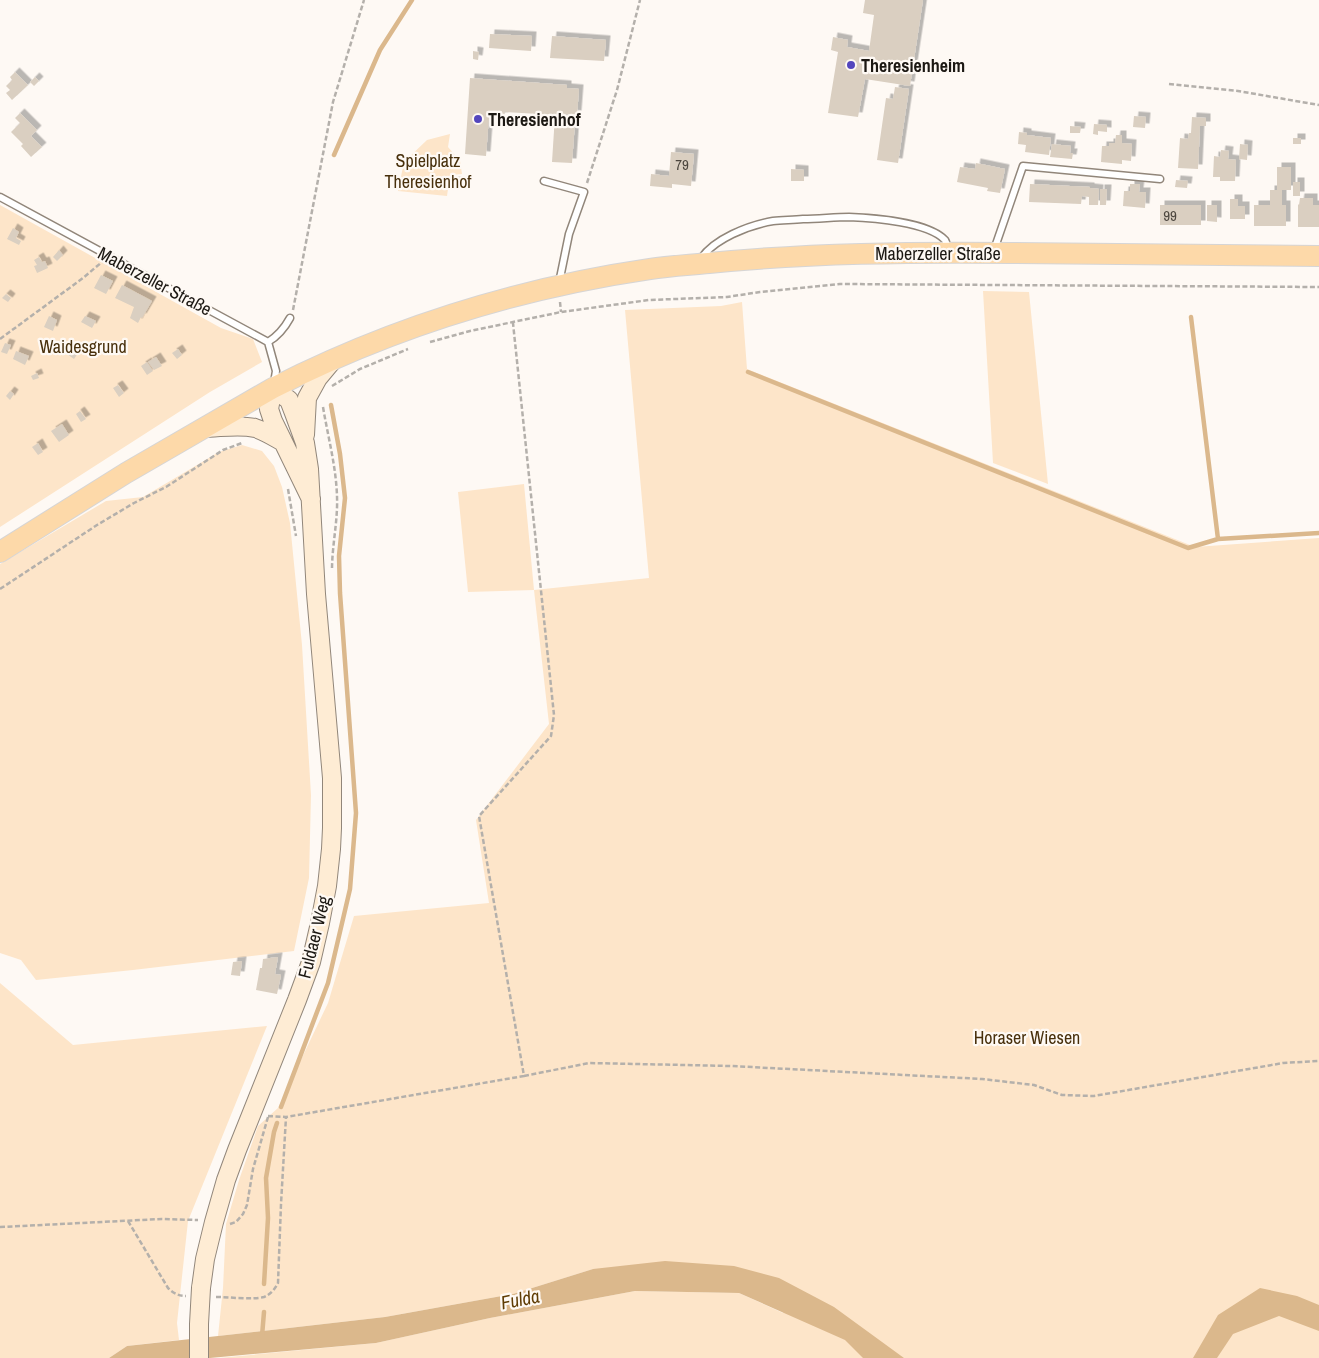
<svg xmlns="http://www.w3.org/2000/svg" width="1319" height="1358" font-family="'Archivo Narrow',sans-serif">
<defs>
<filter id="shadow"><feDropShadow dx="4.5" dy="-4.5" stdDeviation="0" flood-color="#0004"/></filter>
</defs>
<rect width="100%" height="100%" fill="#fef9f4"/>
<!-- green -->
<path fill="#fde5c9" d="M 450,134 L 448,147 L 460,161 L 462,174 L 450,175 L 447,196 L 398,191 L 404,162 L 427,140 Z
M 0,205 L 221,328 L 253,339 L 262,362 L 210,392 L 0,527 Z
M 983,291 L 1029,292 L 1048,484 L 993,463 Z
M 742,302 L 747,369 L 1195,547 L 1319,538 L 1319,1358 L 218,1358 L 376,1343 L 490,1318 L 635,1291 L 739,1293 L 783,1313 L 773,1287 L 593,1269 L 513,1294 L 385,1317 L 218,1336 L 223,1288 L 226,1224 L 239,1180 L 258,1126 L 278,1108 L 328,1003 L 354,916 L 489,903 L 476,820 L 549,724 L 534,590 L 468,592 L 458,492 L 524,484 L 534,590 L 649,578 L 625,310 L 721,306 Z
M 242,445 L 262,451 L 274,466 L 282,487 L 290,523 L 302,645 L 311,795 L 309,878 L 294,951 L 133,970 L 36,980 L 21,960 L 0,953 L 0,564 L 106,501 L 143,497 L 219,452 Z
M 0,983 L 73,1045 L 267,1026 L 188,1221 L 177,1323 L 179,1340 L 127,1346 L 109,1358 L 0,1358 Z"/>
<!-- water -->
<path fill="#dbb88c" d="M 665,1261 L 734,1266 L 779,1278 L 834,1307 L 904,1358 L 863,1358 L 845,1340 L 739,1293 L 635,1291 L 490,1318 L 376,1343 L 210,1358 L 109,1358 L 127,1346 L 218,1336 L 385,1317 L 513,1294 L 593,1269 Z
M 1260,1288 L 1297,1296 L 1319,1305 L 1319,1331 L 1279,1316 L 1233,1334 L 1217,1358 L 1193,1358 L 1218,1315 Z"/>
<g fill="none" stroke-linecap="round" stroke-linejoin="round">
<!-- stream -->
<path stroke="#dbb88c" stroke-width="4.5" d="M 334,155 L 380,50 L 412,0
M 1191,317 L 1218,539
M 748,372 L 1188,548 L 1218,539 L 1319,533
M 281,1107 L 328,983 L 350,889 L 356,813 L 340,593 L 339,556 L 345,498 L 340,454 L 331,405
M 264,1284 L 268,1218 L 266,1178 L 274,1132 L 277,1123
M 262,1336 L 264,1312"/>
</g>
<!-- building -->
<path fill="#dacfc1" filter="url(#shadow)" d="M 865,0 L 923,0 L 910,86 L 865,79 L 858,117 L 828,113 L 838,52 L 831,50 L 833,37 L 848,40 L 847,47 L 869,51 L 874,15 L 863,13 Z
M 490,34 L 532,36 L 531,51 L 489,48 Z
M 552,36 L 606,40 L 604,61 L 550,58 Z
M 473,51 L 479,52 L 478,60 L 473,59 Z
M 15,72 L 28,85 L 12,100 L 6,93 L 10,90 L 6,86 L 12,80 L 10,77 Z
M 35,77 L 39,81 L 34,86 L 30,82 Z
M 470,78 L 567,85 L 567,88 L 579,89 L 577,115 L 565,114 L 565,122 L 575,122 L 572,163 L 552,162 L 555,115 L 505,112 L 504,117 L 489,116 L 486,156 L 465,154 Z
M 895,87 L 909,89 L 898,163 L 877,160 L 886,98 L 893,99 Z
M 20,113 L 37,130 L 31,136 L 42,147 L 31,157 L 21,146 L 23,144 L 11,132 L 20,123 L 15,118 Z
M 1134,116 L 1146,117 L 1145,128 L 1133,127 Z
M 1192,117 L 1206,118 L 1206,126 L 1200,126 L 1198,169 L 1178,168 L 1180,138 L 1188,139 L 1189,133 L 1191,133 Z
M 1094,124 L 1107,125 L 1107,132 L 1098,131 L 1098,135 L 1093,134 Z
M 1070,126 L 1081,127 L 1080,133 L 1070,133 Z
M 1019,132 L 1027,133 L 1027,135 L 1051,138 L 1049,155 L 1025,152 L 1026,145 L 1018,144 Z
M 1116,135 L 1122,135 L 1122,143 L 1132,144 L 1131,161 L 1122,160 L 1122,164 L 1101,162 L 1102,146 L 1109,146 L 1109,143 L 1115,143 Z
M 1293,138 L 1301,138 L 1301,144 L 1293,144 Z
M 1052,144 L 1071,146 L 1070,153 L 1073,153 L 1072,159 L 1050,157 Z
M 1240,144 L 1248,145 L 1247,160 L 1239,159 Z
M 1221,150 L 1229,151 L 1228,159 L 1236,160 L 1235,181 L 1220,181 L 1220,177 L 1213,177 L 1214,156 L 1220,157 Z
M 671,152 L 694,154 L 691,186 L 672,184 L 672,188 L 650,186 L 651,174 L 669,176 Z
M 976,163 L 1005,169 L 1000,193 L 987,191 L 988,188 L 957,182 L 960,167 L 975,169 Z
M 1277,167 L 1291,167 L 1291,190 L 1282,190 L 1282,205 L 1286,205 L 1286,226 L 1254,226 L 1254,205 L 1270,205 L 1270,190 L 1277,190 Z
M 791,169 L 804,170 L 804,181 L 791,181 Z
M 1176,180 L 1188,181 L 1187,188 L 1175,187 Z
M 451,181 L 463,182 L 463,188 L 450,188 Z
M 1293,182 L 1300,182 L 1300,196 L 1293,196 Z
M 1030,184 L 1090,187 L 1090,188 L 1099,189 L 1098,205 L 1089,205 L 1089,197 L 1082,196 L 1081,204 L 1029,202 Z
M 1130,184 L 1140,184 L 1139,192 L 1146,192 L 1145,208 L 1123,206 L 1124,191 L 1130,191 Z
M 1100,189 L 1107,189 L 1106,205 L 1100,205 Z
M 1300,198 L 1313,198 L 1313,205 L 1319,205 L 1319,227 L 1298,227 L 1298,204 L 1299,205 Z
M 1230,199 L 1238,199 L 1238,206 L 1245,206 L 1245,219 L 1230,219 Z
M 1160,205 L 1201,205 L 1201,225 L 1160,225 Z
M 1207,205 L 1217,205 L 1217,222 L 1207,221 Z
M 13,228 L 19,232 L 16,238 L 21,241 L 19,245 L 7,239 Z
M 59,250 L 63,255 L 57,261 L 53,257 Z
M 39,257 L 42,262 L 45,261 L 48,268 L 37,273 L 34,266 L 37,265 L 34,260 Z
M 101,275 L 113,281 L 106,294 L 94,288 Z
M 122,285 L 152,301 L 142,318 L 141,317 L 138,323 L 130,318 L 134,307 L 115,298 Z
M 6,294 L 11,298 L 8,302 L 2,298 Z
M 49,316 L 57,320 L 53,331 L 44,327 Z
M 85,316 L 96,321 L 92,328 L 81,322 Z
M 5,343 L 11,345 L 7,354 L 1,352 Z
M 71,348 L 78,353 L 74,359 L 67,354 Z
M 178,349 L 182,355 L 177,359 L 172,353 Z
M 16,351 L 29,356 L 25,365 L 13,359 Z
M 156,357 L 162,366 L 154,370 L 148,362 Z
M 147,362 L 153,371 L 147,375 L 141,366 Z
M 37,373 L 39,378 L 33,380 L 31,376 Z
M 118,385 L 124,393 L 119,397 L 113,388 Z
M 10,391 L 14,394 L 10,400 L 6,396 Z
M 80,411 L 86,419 L 81,422 L 76,414 Z
M 62,424 L 69,435 L 59,442 L 51,431 Z
M 38,443 L 43,452 L 38,455 L 32,447 Z
M 278,957 L 275,974 L 281,975 L 277,994 L 256,990 L 260,968 L 262,968 L 263,959 Z
M 242,961 L 240,976 L 231,975 L 233,962 Z"/>
<g fill="none" stroke-linecap="round" stroke-linejoin="round">
<!-- lane casing -->
<g stroke="#91867a" stroke-width="9">
<path id="lane" d="M 544,181 L 584,192 L 569,234 L 559,283
M 0,197 L 268,342 L 276,371 L 274,383
M 994,250 L 1023,166 L 1160,179
M 700,260 C 713,239 749,225 773,221 C 783,220 793,220 803,219 C 819,219 834,217 849,217 C 873,218 928,222 945,240 C 947,243 947,248 948,251
M 268,342 C 278,336 284,329 290,318"/>
</g>
<!-- secondary casing -->
<g stroke="#91867a" stroke-width="20">
<path id="secondary" d="M 203,428 C 219,428 239,424 255,428 C 265,431 274,437 283,442
M 305,435 L 307,398 L 318,378 L 333,360
M 201,1288 L 205,1259 L 214,1222 L 226,1180 L 237,1150 L 297,1000 L 311,962 L 320,923 L 327,886 L 331,849 L 332,828 L 332,778 L 316,594 L 309,469 L 305,443 L 294,413 L 289,400 L 273,388 L 269,409 L 273,421 L 311,499"/>
</g>
<!-- primary casing -->
<g stroke="#d6d5d5" stroke-width="22">
<path id="primary" d="M 0,552 L 126,473 L 273,388 C 391,328 520,288 650,269 C 669,266 689,265 709,263 C 810,253 912,252 1014,253 C 1115,254 1217,255 1319,256"/>
</g>
<!-- path -->
<path stroke="#b4b0ab" stroke-width="2.5" stroke-dasharray="5 2.5" stroke-linecap="butt" d="M 1169,84 L 1238,91 L 1319,105
M 587,183 L 617,90 L 640,0
M 560,302 L 561,312
M 293,310 L 333,102 L 364,0
M 0,339 L 83,278 L 102,262
M 430,342 L 470,331 L 561,312 L 649,300 L 727,297 L 760,292 L 840,284 L 1319,287
M 332,386 L 360,369 L 408,349
M 323,407 C 328,437 336,466 337,496 C 338,521 332,545 332,570
M 288,489 L 296,536
M 0,589 L 97,525 L 134,503 L 166,487 L 223,450 L 242,443
M 524,1076 L 589,1063 L 731,1066 L 982,1079 L 1034,1085 L 1062,1095 L 1094,1096 L 1283,1063 L 1319,1061
M 268,1116 L 286,1117 L 524,1076 L 479,816 L 551,736 L 554,715 L 513,323
M 128,1221 L 168,1288 C 173,1293 178,1296 186,1296
M 230,1224 L 236,1222 L 243,1214 L 247,1205 L 253,1169 L 268,1117
M 0,1227 L 162,1219 L 198,1220
M 216,1297 C 229,1297 253,1300 264,1297 C 271,1294 275,1289 278,1283 L 281,1204 L 286,1117"/>
<!-- lane -->
<use href="#lane" stroke="#fff" stroke-width="6"/>
<!-- secondary -->
<use href="#secondary" stroke="#feecd4" stroke-width="18"/>
<!-- primary -->
<use href="#primary" stroke="#fdd9a9" stroke-width="20"/>
<!-- secondary-bridge casing -->
<g stroke="#91867a" stroke-width="20" stroke-linecap="butt">
<path id="secondary-bridge" d="M 199,1358 L 199,1324 L 201,1288"/>
</g>
<!-- secondary-bridge -->
<use href="#secondary-bridge" stroke="#feecd4" stroke-width="18"/>
</g>
<!-- markers -->
<g fill="#5346bd" stroke="#fef9f4" stroke-width="2">
<circle cx="851" cy="65" r="5"/>
<circle cx="478" cy="119" r="5"/>
</g>
<g text-anchor="middle" dominant-baseline="central" stroke-width="4.5" stroke-linejoin="round" paint-order="stroke">
<!-- number labels -->
<g font-size="15" fill="#4c463e">
<text x="682" y="164">79</text>
<text x="1170" y="215">99</text>
</g>
<!-- poi labels -->
<g font-size="18" font-weight="bold" fill="#1c1813" stroke="#fef9f4" text-anchor="start">
<text x="861" y="65">Theresienheim</text>
<text x="488" y="119">Theresienhof</text>
</g>
<!-- park labels -->
<g font-size="18" fill="#48300c" stroke="#fef9f4">
<text x="428" y="160">Spielplatz<tspan x="428" dy="21">Theresienhof</tspan></text>
<text x="83" y="346">Waidesgrund</text>
<text x="1027" y="1037">Horaser Wiesen</text>
</g>
<!-- street labels -->
<g font-size="18" fill="#1c1813" stroke="#fef9f4">
<text x="938" y="253">Maberzeller Straße</text>
<text transform="translate(155 281) rotate(28)">Maberzeller Straße</text>
<text transform="translate(314 937) rotate(-76)">Fuldaer Weg</text>
</g>
<!-- water labels -->
<g font-size="19" font-style="italic" fill="#5f3c04" stroke="#fef9f4">
<text transform="translate(520 1299) rotate(-11)">Fulda</text>
</g>
</g>
</svg>
